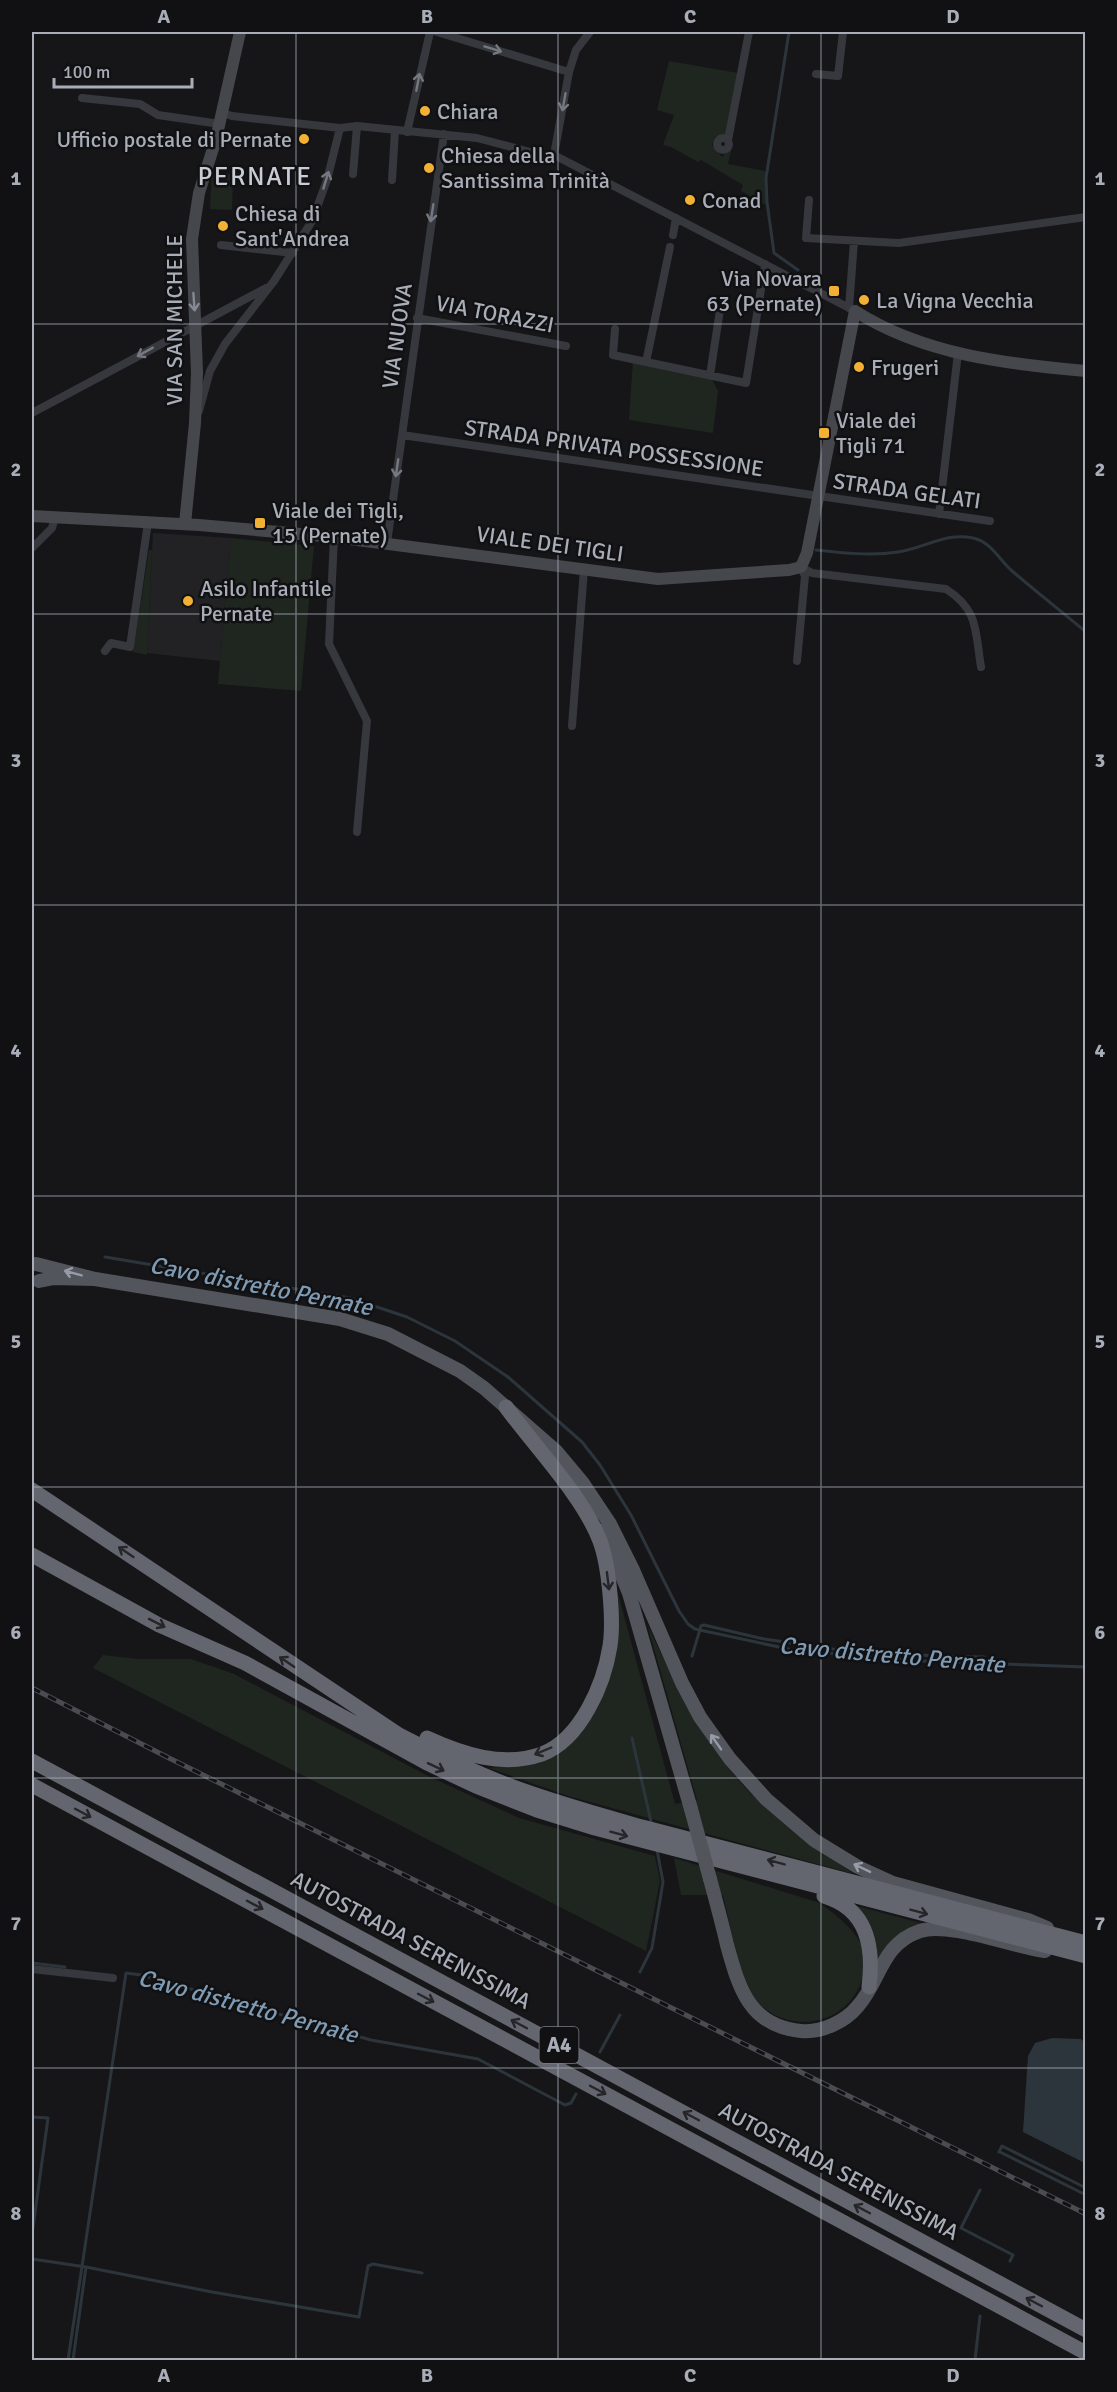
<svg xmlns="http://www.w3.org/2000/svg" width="1117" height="2392" font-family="Signika,sans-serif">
<rect width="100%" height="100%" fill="#161618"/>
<!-- built -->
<path fill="#222225" d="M 153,533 L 231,538 L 220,661 L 147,653 Z"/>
<!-- green -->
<path fill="#1e261f" d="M 669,61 L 738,73 L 726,135 L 715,137 L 712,145 L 722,157 L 732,147 L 728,164 L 765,171 L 766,205 L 741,191 L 743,185 L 701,160 L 698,162 L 671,147 L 663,145 L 674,115 L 657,110 Z
M 212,173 L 233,174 L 232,210 L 210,209 Z
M 633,359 L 710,375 L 718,391 L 713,433 L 629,420 Z
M 231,538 L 314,546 L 301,691 L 218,684 Z
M 149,550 L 152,550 L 147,655 L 133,652 Z
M 614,1579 L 675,1804 L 697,1800 L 647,1624 C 672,1677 697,1730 734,1775 C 767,1815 813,1844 854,1874 L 568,1796 L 489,1768 L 537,1764 L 567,1746 L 594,1715 L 610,1675 Z
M 103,1655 L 138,1659 L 191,1659 L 234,1674 L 430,1777 L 519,1818 L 655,1856 L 660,1881 L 646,1951 L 93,1668 Z
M 674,1858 L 820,1903 C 837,1916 858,1931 865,1953 C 867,1959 865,1969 863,1976 C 850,2027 784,2038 752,1996 C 737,1976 730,1921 723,1895 L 681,1895 Z
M 853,1905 L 924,1924 L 877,1961 Z"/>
<!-- water -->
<path fill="#2c353c" d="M 1052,2038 L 1081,2039 L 1085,2043 L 1085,2163 L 1023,2132 L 1028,2056 L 1035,2043 Z"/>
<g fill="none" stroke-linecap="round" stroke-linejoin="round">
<!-- stream -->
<path stroke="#2c353c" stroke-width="3" d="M 789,32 L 766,178 L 767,202 L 774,253 L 798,270
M 816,550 C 843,553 871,556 898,552 C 925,548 946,532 973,538 C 991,542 999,559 1011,570 C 1035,591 1061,611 1086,632
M 105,1257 L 350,1298 L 407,1317 L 455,1341 L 508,1377 L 582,1442 L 600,1465 L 631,1515 L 679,1611 L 688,1624 L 695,1629 L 793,1650 L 921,1661 L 1086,1667
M 692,1656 L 701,1626 L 704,1625 L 764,1639 L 833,1649 L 935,1656 L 984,1657
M 632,1738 L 652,1826
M 32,1963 L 65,1967
M 640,1972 L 652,1948 L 663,1882 L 657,1850
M 600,2052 L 620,2015
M 32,2117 L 48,2118 L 32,2235
M 999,2152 L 1002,2146 L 1086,2188
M 1000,2152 L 1086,2195
M 980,2190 L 961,2228 L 1013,2255 L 1010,2261
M 32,2259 L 86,2267 L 73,2360
M 86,2267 L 212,2292 L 359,2317 L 368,2266 L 373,2264 L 422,2273
M 68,2360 L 126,1973 L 141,1975 L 371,2040 L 478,2059 L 565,2105 L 571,2103 L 576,2094
M 975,2360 L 980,2316"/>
<!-- street -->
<path stroke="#37383d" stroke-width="8" d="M 437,32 L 569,72
M 816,74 L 838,76 L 843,32
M 82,98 L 140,104 L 158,115 L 220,124
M 222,113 L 232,116 L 340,128 L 357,126 L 477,138 L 545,156 L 554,155 L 855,311
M 407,132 L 430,32
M717 144a6 6 0 1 1 12 0a6 6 0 1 1-12 0Z
M 728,140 L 749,32
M 554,155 L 569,72 L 576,50 L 590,32
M 353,174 L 357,126
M 392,180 L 395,130
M 809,200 L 806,238 L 899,243 L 1086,217
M 673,235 L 676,218
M 221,245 L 293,253
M 849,308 L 854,241
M 417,318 L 566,346
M 615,329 L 613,355 L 746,383 L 765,264
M 646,362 L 670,247
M 710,375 L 720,310
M 199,411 L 210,371 L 225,344 L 274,281 L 312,221 L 327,180 L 340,128
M 32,413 L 266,288
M 402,435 L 990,521
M 939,514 L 958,353
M 334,537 L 329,644 L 367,721 L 357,832
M 387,543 L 444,134
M 32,548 L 52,528 L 55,517
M 801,567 L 812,573 L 946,589 C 979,610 975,631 981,667
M 105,651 L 111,643 L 130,647 L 148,522
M 797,661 L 805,576 L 801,568
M 572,726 L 584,569
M 32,1969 L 113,1978"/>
<!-- secondary -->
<path stroke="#45474d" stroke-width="12" d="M 32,516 L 199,525 L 334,537 L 658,579 L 789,570 L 801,567 L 807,553 L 855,311 C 924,355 1007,364 1086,371
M 185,524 L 195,423 L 197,373 L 192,239 L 199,193 L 216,139 L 240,32"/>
<!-- primary -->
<path stroke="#53555c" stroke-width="14" d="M 36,1264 L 95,1279 L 54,1278 L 39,1281
M 95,1279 L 340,1319 L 388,1334 L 460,1371 L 484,1388 L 556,1451 L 582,1482 L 610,1524 L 633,1570 L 682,1683 L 700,1717 L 730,1759 L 766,1799 L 814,1840 L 858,1867 L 893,1883 L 1028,1920 L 1047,1928
M 603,1530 L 629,1593 L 691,1809
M 710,1879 C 716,1901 722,1923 727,1945 C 739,1988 749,2026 801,2031 C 821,2033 845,2022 858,2006 C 881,1980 881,1944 920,1931 C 949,1922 1011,1946 1045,1951"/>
<!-- highway -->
<path stroke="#63666e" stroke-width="15" d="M 32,1490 L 399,1735 C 434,1753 468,1770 505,1784 C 549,1801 596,1814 642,1827 L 1086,1943
M 32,1555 L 159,1625 L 245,1663 L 427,1763 L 476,1786 L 537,1810 L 595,1828 L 1086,1956
M 427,1738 C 462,1754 503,1768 542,1754 C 581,1739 604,1684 610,1646 C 614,1620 609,1565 600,1541 C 583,1496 535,1447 506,1407
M 32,1761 L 1086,2330
M 32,1785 L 1086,2353
M 824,1896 C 868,1909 874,1947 869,1987"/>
<!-- rail casing -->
<g stroke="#4a4c52" stroke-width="5">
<path id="rail" d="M 32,1688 L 167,1757 L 1086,2214"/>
</g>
<!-- rail -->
<use href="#rail" stroke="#111113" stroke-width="3" stroke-dasharray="9" stroke-linecap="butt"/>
<!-- primary-bridge -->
<path stroke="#53555c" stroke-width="14" d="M 691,1809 L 710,1879"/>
</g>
<!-- one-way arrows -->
<defs><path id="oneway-shaft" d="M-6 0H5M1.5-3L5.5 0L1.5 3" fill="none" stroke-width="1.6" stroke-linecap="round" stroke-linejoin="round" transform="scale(1.5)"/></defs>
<g stroke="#757881">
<use href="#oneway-shaft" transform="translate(493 49) rotate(17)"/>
<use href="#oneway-shaft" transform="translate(418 82) rotate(-79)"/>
<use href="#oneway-shaft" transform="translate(564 102) rotate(100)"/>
<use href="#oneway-shaft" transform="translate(326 180) rotate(-73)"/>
<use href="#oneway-shaft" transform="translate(432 213) rotate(99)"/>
<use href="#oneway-shaft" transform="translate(145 352) rotate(151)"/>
<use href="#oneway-shaft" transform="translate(397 468) rotate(98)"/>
</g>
<use stroke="#858993" href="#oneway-shaft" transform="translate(194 302) rotate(86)"/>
<g stroke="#979ba6">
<use href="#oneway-shaft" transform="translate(73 1273) rotate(-165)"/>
<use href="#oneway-shaft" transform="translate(716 1742) rotate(-125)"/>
<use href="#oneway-shaft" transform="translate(862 1868) rotate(-154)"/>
</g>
<g stroke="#26262a">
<use href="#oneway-shaft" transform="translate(126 1552) rotate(-146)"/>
<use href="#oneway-shaft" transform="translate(608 1581) rotate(83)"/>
<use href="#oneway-shaft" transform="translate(157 1623) rotate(27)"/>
<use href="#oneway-shaft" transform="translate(287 1662) rotate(-146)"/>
<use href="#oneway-shaft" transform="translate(543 1751) rotate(157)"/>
<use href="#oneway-shaft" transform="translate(436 1767) rotate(25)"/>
<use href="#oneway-shaft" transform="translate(83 1813) rotate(28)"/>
<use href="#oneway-shaft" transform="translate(619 1834) rotate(15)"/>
<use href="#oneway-shaft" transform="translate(776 1862) rotate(-165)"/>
<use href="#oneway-shaft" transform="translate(255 1905) rotate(28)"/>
<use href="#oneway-shaft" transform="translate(919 1912) rotate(15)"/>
<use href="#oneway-shaft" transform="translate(426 1998) rotate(28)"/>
<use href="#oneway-shaft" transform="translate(519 2024) rotate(-152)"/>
<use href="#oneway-shaft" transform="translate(598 2090) rotate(28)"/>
<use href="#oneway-shaft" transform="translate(691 2116) rotate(-152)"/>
<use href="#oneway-shaft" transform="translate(862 2209) rotate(-152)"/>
<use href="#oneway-shaft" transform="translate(1034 2302) rotate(-152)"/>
</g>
<!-- grid -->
<path fill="none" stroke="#a8adb8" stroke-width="1.5" stroke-opacity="0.55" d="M 296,32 L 296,2360M 558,32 L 558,2360M 821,32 L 821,2360M 32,324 L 1086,324M 32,614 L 1086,614M 32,905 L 1086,905M 32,1196 L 1086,1196M 32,1487 L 1086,1487M 32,1778 L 1086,1778M 32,2068 L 1086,2068"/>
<!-- markers -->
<g fill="#f2b134" stroke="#111113" stroke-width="2">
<circle cx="425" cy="111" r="6"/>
<circle cx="304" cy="139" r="6"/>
<circle cx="429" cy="168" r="6"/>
<circle cx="690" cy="200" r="6"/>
<circle cx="223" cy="226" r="6"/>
<rect x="828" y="285" width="12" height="12" rx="3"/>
<circle cx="864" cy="300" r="6"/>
<circle cx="859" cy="367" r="6"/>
<rect x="818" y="427" width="12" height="12" rx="3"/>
<rect x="254" y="517" width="12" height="12" rx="3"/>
<circle cx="188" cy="601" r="6"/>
</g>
<g text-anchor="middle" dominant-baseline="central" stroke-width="5" stroke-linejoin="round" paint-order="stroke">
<!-- shield labels -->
<rect fill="#111113" stroke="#7b7e86" stroke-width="1.5" x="539.5" y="2027" width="39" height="36" rx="4.5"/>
<g font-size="21" font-weight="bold" fill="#a8adb8">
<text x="559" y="2045">A4</text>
</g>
<!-- poi labels -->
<g font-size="22" fill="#a8adb8" stroke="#111113" text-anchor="start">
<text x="437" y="111">Chiara</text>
<text x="292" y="139" text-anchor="end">Ufficio postale di Pernate</text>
<text x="441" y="155">Chiesa della<tspan x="441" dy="25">Santissima Trinità</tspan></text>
<text x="702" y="200">Conad</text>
<text x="235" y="213">Chiesa di<tspan x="235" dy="25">Sant'Andrea</tspan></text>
<text x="822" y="278" text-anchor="end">Via Novara<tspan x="822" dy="25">63 (Pernate)</tspan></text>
<text x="876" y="300">La Vigna Vecchia</text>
<text x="871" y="367">Frugeri</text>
<text x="836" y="420">Viale dei<tspan x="836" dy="25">Tigli 71</tspan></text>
<text x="272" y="510">Viale dei Tigli,<tspan x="272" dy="25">15 (Pernate)</tspan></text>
<text x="200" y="588">Asilo Infantile<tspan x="200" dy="25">Pernate</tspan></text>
</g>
<!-- street labels -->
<g font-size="22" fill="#a8adb8" stroke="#111113">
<text transform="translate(495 314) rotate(11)">VIA TORAZZI</text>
<text transform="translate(174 320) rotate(-90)">VIA SAN MICHELE</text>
<text transform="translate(397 336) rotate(-82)">VIA NUOVA</text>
<text transform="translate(614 448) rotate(8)">STRADA PRIVATA POSSESSIONE</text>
<text transform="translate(907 491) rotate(8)">STRADA GELATI</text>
<text transform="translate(550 544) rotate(8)">VIALE DEI TIGLI</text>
<text transform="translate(411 1940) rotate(28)">AUTOSTRADA SERENISSIMA</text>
<text transform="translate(839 2171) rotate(28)">AUTOSTRADA SERENISSIMA</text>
</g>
<!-- water labels -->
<g font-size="24" font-style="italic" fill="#7f9bb3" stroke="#111113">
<text transform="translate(261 1286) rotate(11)">Cavo distretto Pernate</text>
<text transform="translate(892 1655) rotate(5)">Cavo distretto Pernate</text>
<text transform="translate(248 2006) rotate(15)">Cavo distretto Pernate</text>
</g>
<!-- quarter labels -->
<g font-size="26" letter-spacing="1.5" fill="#c9ccd4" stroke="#111113">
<text x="255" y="177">PERNATE</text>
</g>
</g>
<!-- border -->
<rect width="1117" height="2392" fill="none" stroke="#111113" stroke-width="66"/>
<!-- scale -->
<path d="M54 78v9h138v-9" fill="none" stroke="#a8adb8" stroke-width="3"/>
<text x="63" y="78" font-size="18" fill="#a8adb8" stroke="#111113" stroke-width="4.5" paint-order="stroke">100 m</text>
<rect x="33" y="33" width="1051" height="2326" fill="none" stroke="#a8adb8" stroke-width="2"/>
<g font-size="20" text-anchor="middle" font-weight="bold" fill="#a8adb8">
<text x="164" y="23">A</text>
<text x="427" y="23">B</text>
<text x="690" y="23">C</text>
<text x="953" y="23">D</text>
<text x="16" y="185">1</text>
<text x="1100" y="185">1</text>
<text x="16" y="476">2</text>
<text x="1100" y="476">2</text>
<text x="16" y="767">3</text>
<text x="1100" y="767">3</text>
<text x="16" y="1057">4</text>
<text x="1100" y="1057">4</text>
<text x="16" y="1348">5</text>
<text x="1100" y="1348">5</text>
<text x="16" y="1639">6</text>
<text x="1100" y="1639">6</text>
<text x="16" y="1930">7</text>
<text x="1100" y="1930">7</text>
<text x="16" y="2220">8</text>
<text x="1100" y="2220">8</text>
<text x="164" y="2382">A</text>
<text x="427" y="2382">B</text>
<text x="690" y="2382">C</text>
<text x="953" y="2382">D</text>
</g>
</svg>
